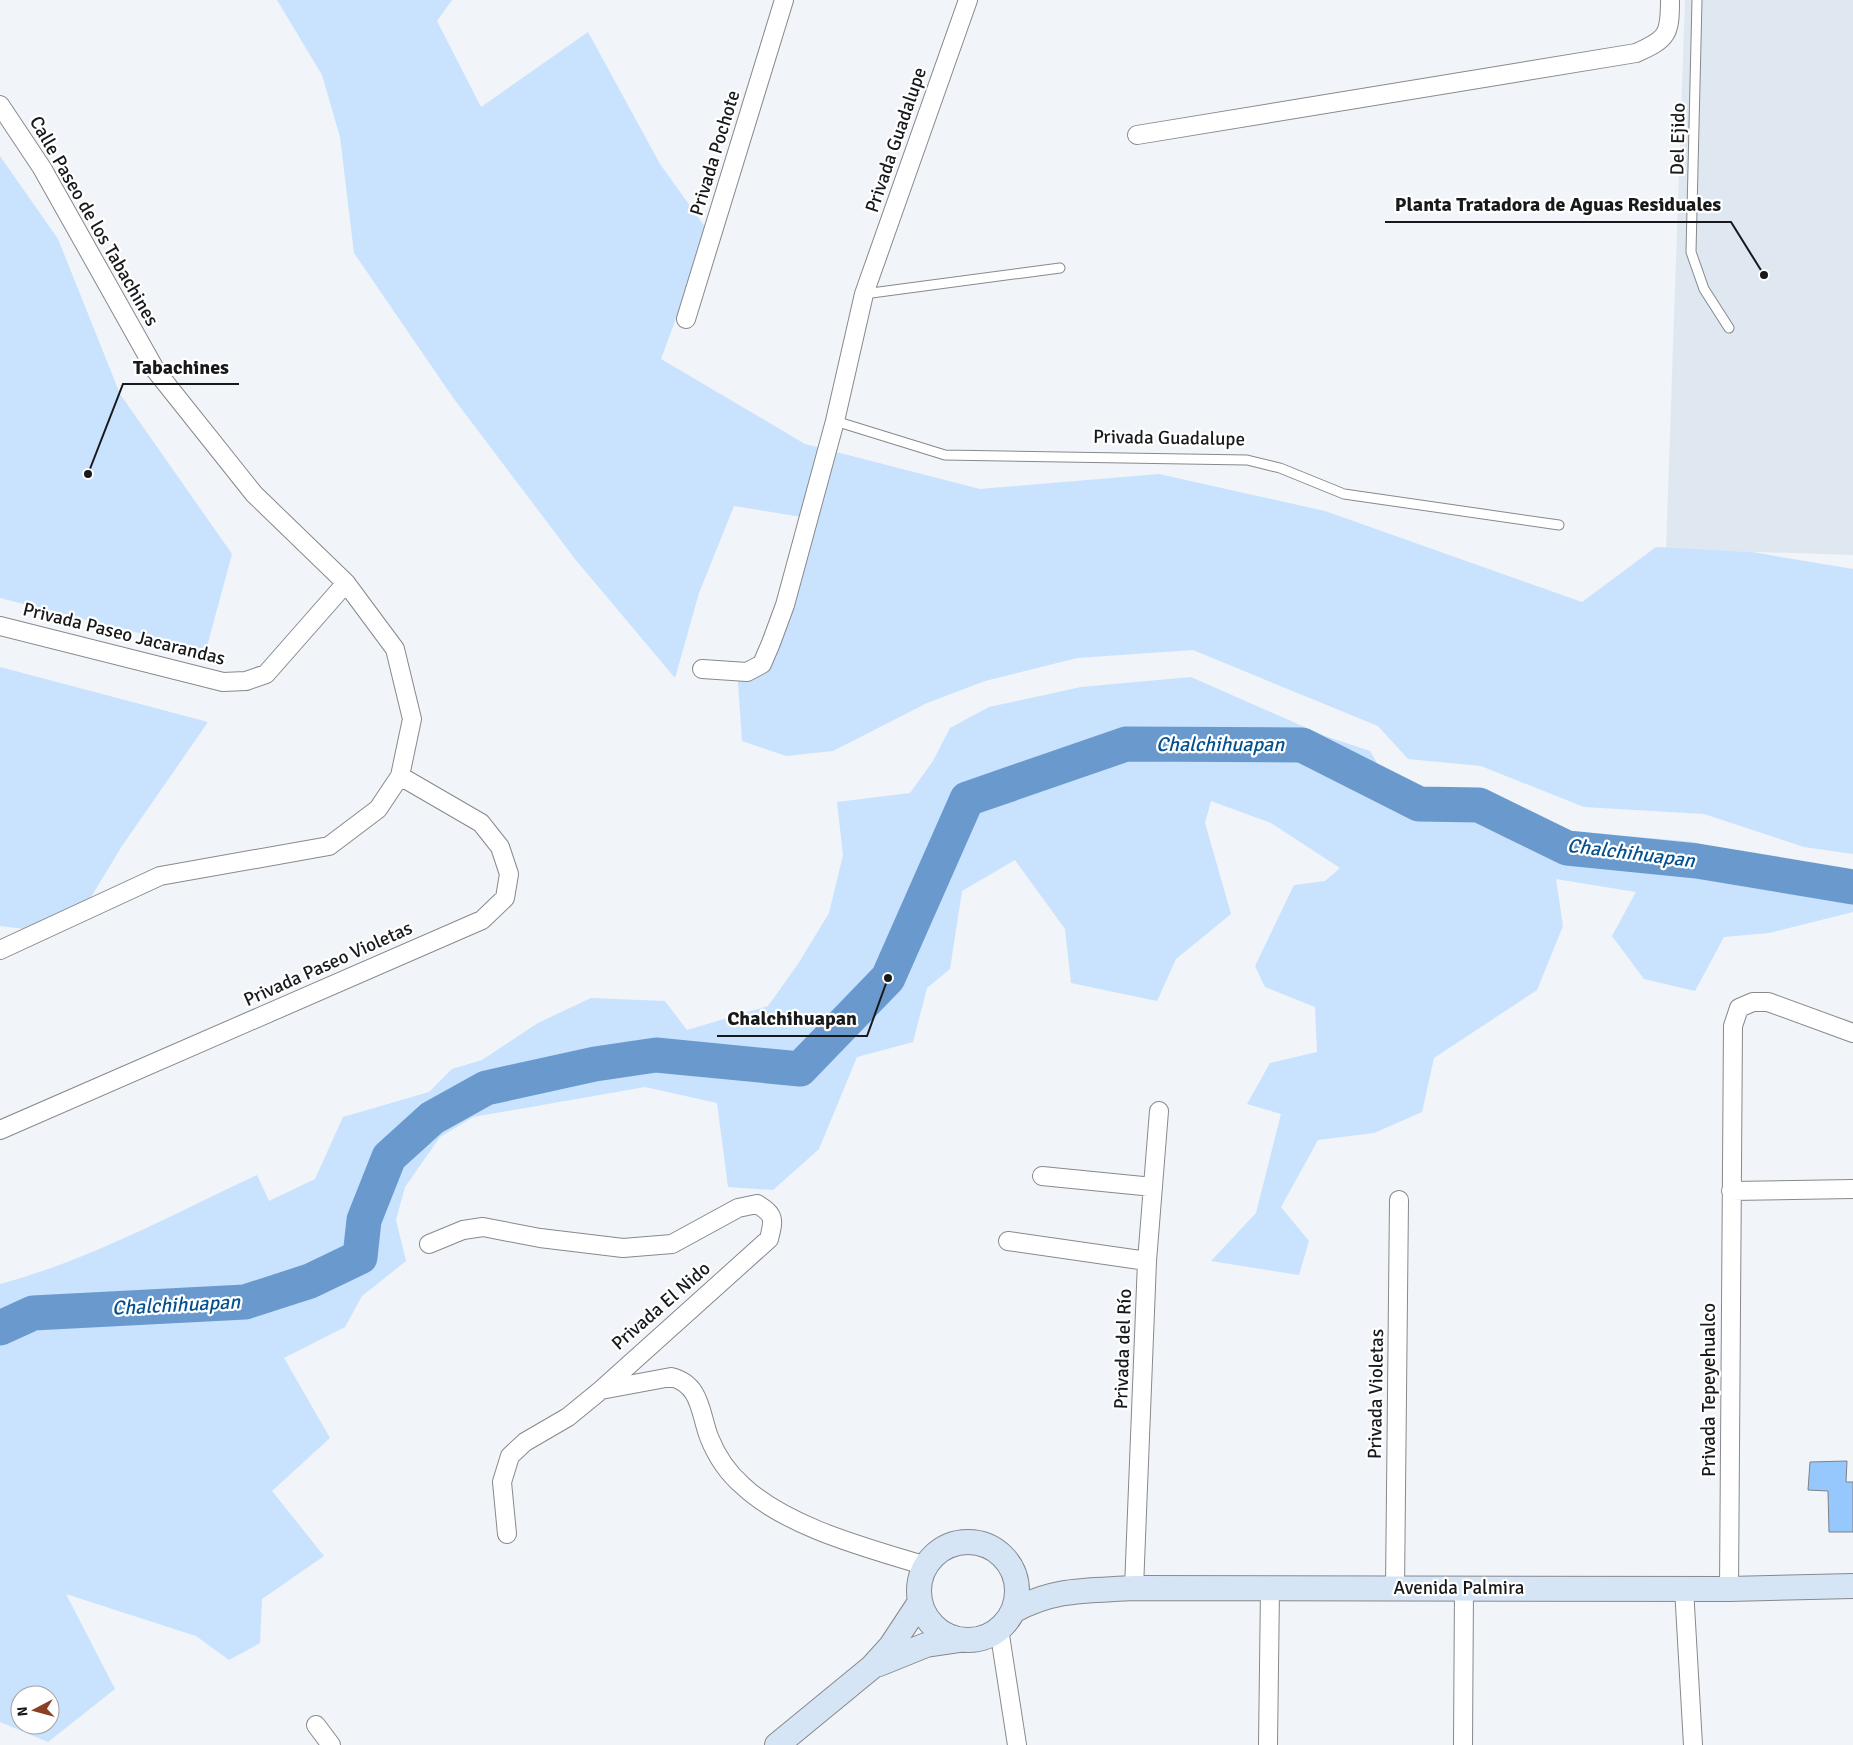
<svg xmlns="http://www.w3.org/2000/svg" width="1853" height="1745" font-family="Signika,sans-serif">
<rect width="100%" height="100%" fill="#f1f4f8"/>
<!-- built -->
<path fill="#dfe8f1" d="M 1685,0 L 1853,0 L 1853,555 L 1666,549 Z"/>
<!-- green -->
<path fill="#c9e2fe" fill-rule="evenodd" d="M 277,0 L 452,0 L 437,21 L 481,107 L 588,32 L 660,164 L 708,231 L 661,359 L 805,444 L 980,489 L 1159,474 L 1325,511 L 1582,602 L 1656,547 L 1752,552 L 1853,569 L 1853,854 L 1804,847 L 1704,814 L 1584,807 L 1481,766 L 1408,759 L 1378,726 L 1193,650 L 1077,658 L 985,681 L 927,703 L 833,751 L 786,756 L 742,741 L 737,668 L 773,656 L 808,518 L 734,506 L 699,593 L 675,678 L 575,559 L 454,399 L 354,253 L 340,137 L 322,75 Z
M 0,156 L 58,239 L 120,394 L 232,554 L 206,650 L 0,598 Z
M 0,667 L 208,722 L 122,846 L 88,902 L 34,930 L 0,926 Z
M 1191,677 L 1325,736 L 1370,751 L 1384,775 L 1404,790 L 1432,787 L 1482,792 L 1571,831 L 1694,842 L 1769,869 L 1803,872 L 1853,887 L 1853,912 L 1769,933 L 1724,937 L 1695,991 L 1644,979 L 1612,936 L 1636,892 L 1556,879 L 1563,926 L 1537,990 L 1434,1058 L 1422,1112 L 1374,1133 L 1318,1140 L 1281,1207 L 1309,1241 L 1299,1275 L 1211,1261 L 1256,1213 L 1281,1114 L 1247,1104 L 1270,1063 L 1317,1052 L 1315,1007 L 1265,987 L 1255,966 L 1294,885 L 1325,881 L 1340,868 L 1271,823 L 1211,801 L 1205,823 L 1231,914 L 1176,959 L 1157,1001 L 1071,983 L 1065,929 L 1015,860 L 962,891 L 950,969 L 927,988 L 913,1042 L 857,1057 L 819,1149 L 773,1190 L 728,1187 L 717,1103 L 645,1087 L 473,1117 L 440,1137 L 405,1187 L 396,1220 L 406,1261 L 362,1296 L 345,1327 L 284,1358 L 330,1438 L 272,1491 L 324,1556 L 262,1599 L 260,1643 L 229,1660 L 196,1636 L 66,1594 L 115,1689 L 48,1742 L 0,1722 L 0,1284 C 90,1260 173,1214 257,1175 L 269,1201 L 315,1179 L 343,1117 L 429,1092 L 452,1069 L 482,1060 L 538,1023 L 591,998 L 665,1001 L 687,1030 L 768,1006 L 798,964 L 829,913 L 843,855 L 837,802 L 910,793 L 933,761 L 950,728 L 989,707 L 1081,687 ZM 20,1695 L 50,1695 L 50,1725 L 20,1725 Z"/>
<g fill="none" stroke-linecap="round" stroke-linejoin="round">
<!-- river -->
<path stroke="#6a9acd" stroke-width="35" d="M 0,1328 L 33,1313 L 245,1302 L 310,1281 L 360,1257 L 364,1220 L 389,1157 L 432,1118 L 486,1088 L 595,1064 L 656,1055 L 800,1069 L 888,978 L 967,799 L 1126,744 L 1302,745 L 1419,804 L 1479,805 L 1567,848 L 1697,861 L 1853,887"/>
</g>
<!-- building -->
<path fill="#96c7fd" stroke="#7f8285" d="M 1847,1461 L 1846,1482 L 1853,1482 L 1853,1532 L 1829,1532 L 1828,1491 L 1808,1490 L 1810,1462 Z"/>
<g fill="none" stroke-linecap="round" stroke-linejoin="round">
<!-- lane casing -->
<g stroke="#87898c" stroke-width="11">
<path id="lane" d="M 1697,0 L 1691,252 L 1704,289 L 1729,328
M 864,294 L 1060,268
M 835,421 L 945,455 L 1247,460 L 1280,468 L 1344,494 L 1559,525"/>
</g>
<!-- street casing -->
<g stroke="#87898c" stroke-width="20">
<path id="street" d="M 0,105 L 42,168 L 156,371 L 254,494 L 346,583 L 395,649 L 412,719 L 400,776 L 378,809 L 329,846 L 160,876 L 0,950
M 1137,135 L 1636,53 C 1668,39 1670,34 1670,0
M 686,319 L 784,0
M 0,626 L 223,682 L 246,681 L 266,674 L 346,583
M 702,669 L 747,672 L 762,664 L 771,643 L 785,605 L 835,421 L 864,294 L 968,0
M 0,1130 L 482,920 L 505,898 L 509,874 L 500,847 L 481,823 L 400,776
M 1042,1176 L 1153,1187
M 1731,1191 L 1853,1189
M 1008,1241 L 1147,1261
M 429,1244 L 463,1230 L 483,1227 L 540,1238 L 623,1248 L 672,1244 L 738,1208 L 757,1204 C 775,1215 774,1219 769,1239 L 601,1390 L 568,1417 L 525,1442 L 510,1456 L 502,1482 L 507,1534
M 601,1390 L 671,1377 C 701,1384 700,1413 709,1437 C 716,1455 728,1473 743,1486 C 788,1528 868,1548 926,1566
M 1134,1588 L 1147,1261 L 1159,1111
M 1684,1588 L 1693,1745
M 1395,1589 L 1399,1200
M 1729,1589 L 1733,1026 L 1739,1008 L 1753,1002 L 1768,1002 L 1853,1033
M 999,1629 L 1017,1745
M 316,1725 L 331,1745
M 1268,1745 L 1270,1589
M 1463,1745 L 1464,1588"/>
</g>
<!-- secondary casing -->
<g stroke="#87898c" stroke-width="26">
<path id="secondary" d="M919 1591a49 49 0 1 1 98 0a49 49 0 1 1-98 0Z
M 1013,1611 C 1055,1588 1087,1591 1134,1588 L 1729,1589 L 1853,1586
M 879,1664 L 926,1645 L 960,1640
M 777,1745 L 872,1667 L 891,1646 L 920,1602"/>
</g>
<!-- lane -->
<use href="#lane" stroke="#fff" stroke-width="9"/>
<!-- street -->
<use href="#street" stroke="#fff" stroke-width="18"/>
<!-- secondary -->
<use href="#secondary" stroke="#d6e5f5" stroke-width="24"/>
</g>
<g text-anchor="middle" dominant-baseline="central" stroke-width="4.5" stroke-linejoin="round" paint-order="stroke">
<!-- street labels -->
<g font-size="19" fill="#18191a" stroke="#fff">
<text transform="translate(1678 139) rotate(-89)">Del Ejido</text>
<text transform="translate(896 140) rotate(-71)">Privada Guadalupe</text>
<text transform="translate(715 153) rotate(-73)">Privada Pochote</text>
<text transform="translate(94 221) rotate(60)">Calle Paseo de los Tabachines</text>
<text transform="translate(1169 438) rotate(1)">Privada Guadalupe</text>
<text transform="translate(124 634) rotate(14)">Privada Paseo Jacarandas</text>
<text transform="translate(328 964) rotate(-24)">Privada Paseo Violetas</text>
<text transform="translate(661 1306) rotate(-41)">Privada El Nido</text>
<text transform="translate(1123 1349) rotate(-88)">Privada del Río</text>
<text transform="translate(1709 1390) rotate(-90)">Privada Tepeyehualco</text>
<text transform="translate(1376 1394) rotate(-89)">Privada Violetas</text>
<text x="1459" y="1588">Avenida Palmira</text>
</g>
<!-- water labels -->
<g font-size="20" font-style="italic" fill="#05518f" stroke="#fff">
<text x="1220" y="744">Chalchihuapan</text>
<text transform="translate(1631 853) rotate(7)">Chalchihuapan</text>
<text transform="translate(176 1305) rotate(-3)">Chalchihuapan</text>
</g>
</g>
<!-- callouts -->
<path fill="none" stroke="#18191a" stroke-width="2" d="M1764 275L1731 222H1385M88 474L123 384H239M888 978L867 1036H717"/>
<g fill="#18191a" stroke="#fff" stroke-width="2">
<circle cx="1764" cy="275" r="5"/>
<circle cx="88" cy="474" r="5"/>
<circle cx="888" cy="978" r="5"/>
</g>
<g font-size="20" text-anchor="middle" font-weight="bold" fill="#18191a" stroke="#fff" stroke-width="4.5" stroke-linejoin="round" paint-order="stroke">
<text x="1558" y="211">Planta Tratadora de Aguas Residuales</text>
<text x="181" y="374">Tabachines</text>
<text x="792" y="1025">Chalchihuapan</text>
</g>
<!-- north arrow -->
<g transform="translate(35 1710) rotate(264)"><circle r="24" fill="#ffffff" stroke="#a3a3a3"/>
<path d="M0-4L9 19L0 12L-9 19Z" fill="#894024"/>
<text y="-8" font-size="14" font-weight="bold" text-anchor="middle" fill="#18191a">N</text>
</g>
</svg>
